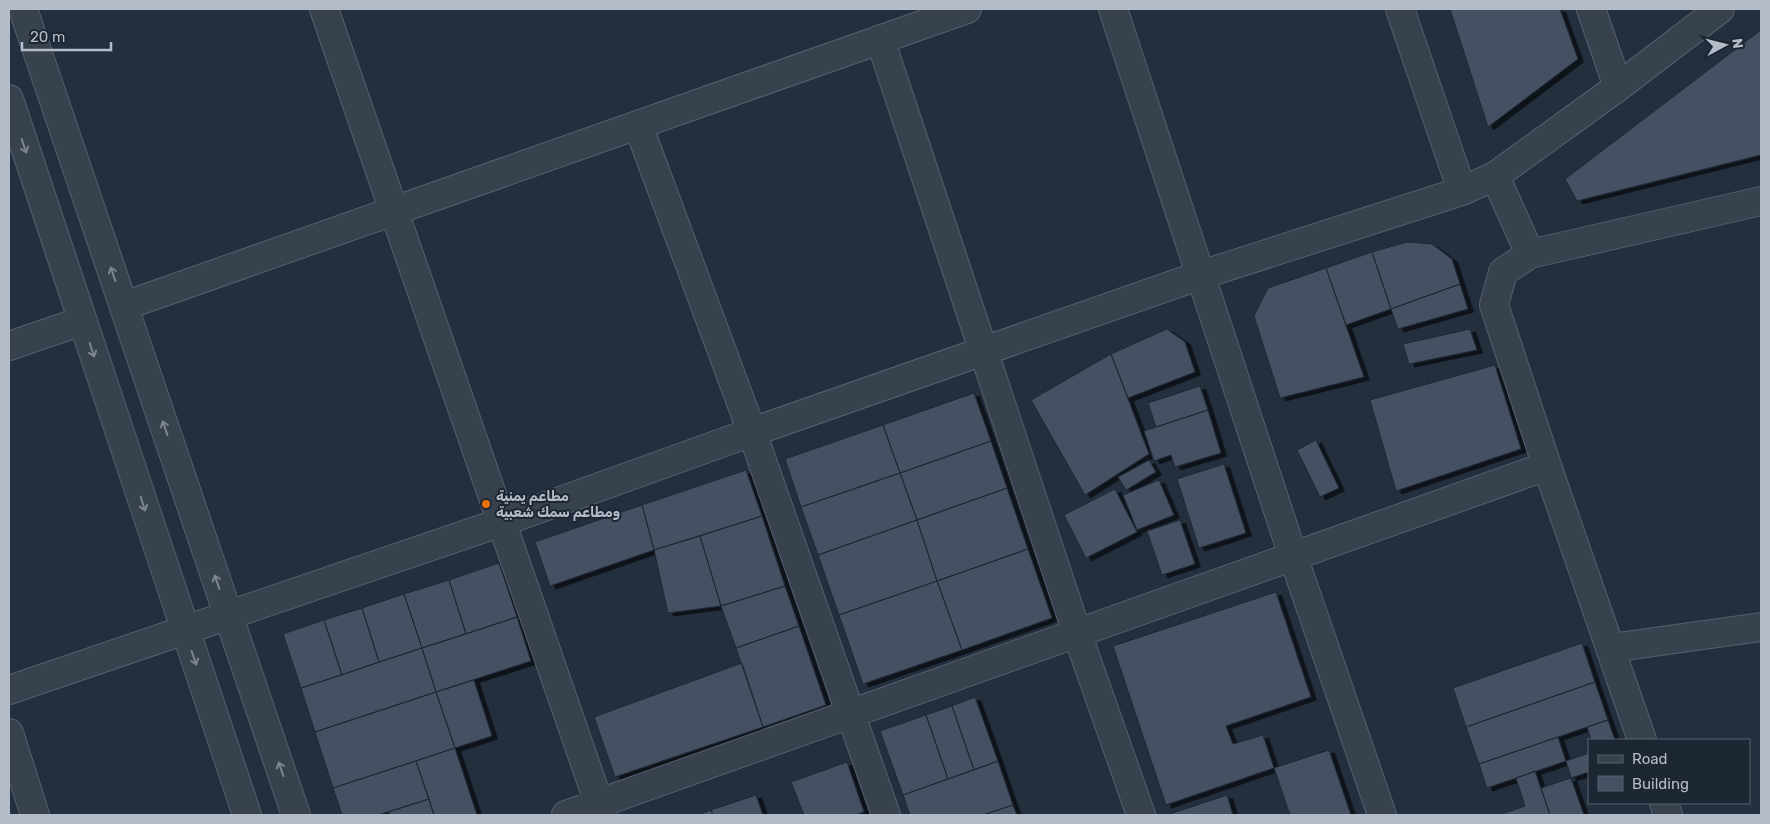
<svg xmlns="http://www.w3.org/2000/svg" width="1770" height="824" font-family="Rubik,'Noto Sans Arabic',sans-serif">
<defs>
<filter id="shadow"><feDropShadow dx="5.5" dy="3" stdDeviation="0" flood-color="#0009"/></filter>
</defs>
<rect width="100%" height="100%" fill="#242f3e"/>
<!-- building -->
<path fill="#455162" stroke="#1f2835" filter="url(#shadow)" d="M 1450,9 L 1560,9 L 1578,59 L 1488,127 Z
M 1761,30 L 1761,155 L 1577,201 L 1565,179 Z
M 1407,242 L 1432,244 L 1452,259 L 1460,284 L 1391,309 L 1372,252 Z
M 1372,252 L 1391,309 L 1346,325 L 1326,268 Z
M 1326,268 L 1364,377 L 1280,398 L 1254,316 L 1268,288 Z
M 1460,284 L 1468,309 L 1398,329 L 1391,309 Z
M 1167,329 L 1185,342 L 1195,372 L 1128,398 L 1111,354 Z
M 1470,329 L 1477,350 L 1409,364 L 1403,344 Z
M 1111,354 L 1149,454 L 1085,495 L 1031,400 Z
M 1495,365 L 1521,449 L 1396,491 L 1370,400 Z
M 1200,386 L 1208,410 L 1156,427 L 1148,403 Z
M 974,393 L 991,441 L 900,473 L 883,425 Z
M 1208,410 L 1221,453 L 1175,467 L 1171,455 L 1154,461 L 1144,431 Z
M 883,425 L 900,473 L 801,507 L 785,459 Z
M 1316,440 L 1339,488 L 1320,497 L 1297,450 Z
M 991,441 L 1007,488 L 917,520 L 900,473 Z
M 1149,460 L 1156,472 L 1126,490 L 1118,477 Z
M 1224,464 L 1246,533 L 1199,548 L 1177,479 Z
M 746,470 L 762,516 L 654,550 L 642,505 Z
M 900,473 L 917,520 L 818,555 L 801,507 Z
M 1159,480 L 1174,515 L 1137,530 L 1123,495 Z
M 1007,488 L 1028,549 L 937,581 L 917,520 Z
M 1115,489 L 1137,532 L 1086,558 L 1064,515 Z
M 642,505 L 654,550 L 550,586 L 535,542 Z
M 762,516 L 785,586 L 721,606 L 700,536 Z
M 917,520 L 937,581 L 839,615 L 818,555 Z
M 1180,520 L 1195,564 L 1162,575 L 1147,531 Z
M 700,536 L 721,606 L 668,613 L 654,550 Z
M 1028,549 L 1052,618 L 962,650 L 937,581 Z
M 499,563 L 517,617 L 466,634 L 449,580 Z
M 449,580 L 466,634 L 422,648 L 404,594 Z
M 937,581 L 962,650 L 863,684 L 839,615 Z
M 785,586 L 799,626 L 736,648 L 721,606 Z
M 1276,592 L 1311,697 L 1226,726 L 1233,744 L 1263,735 L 1274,768 L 1166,805 L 1113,646 Z
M 404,594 L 422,648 L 379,662 L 362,608 Z
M 362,608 L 379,662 L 342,675 L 324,620 Z
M 517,617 L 531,661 L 436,692 L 422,648 Z
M 324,620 L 342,675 L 301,688 L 283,634 Z
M 799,626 L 826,705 L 763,727 L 736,648 Z
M 1582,643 L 1595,682 L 1466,727 L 1453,688 Z
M 422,648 L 436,692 L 315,732 L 301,688 Z
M 742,663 L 763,727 L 615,777 L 594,717 Z
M 474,680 L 492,736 L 455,748 L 436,692 Z
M 1595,682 L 1608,720 L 1479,764 L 1466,727 Z
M 436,692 L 455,748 L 333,788 L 315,732 Z
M 975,697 L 998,761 L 974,770 L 952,706 Z
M 952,706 L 974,770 L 948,779 L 926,715 Z
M 926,715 L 948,779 L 903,795 L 880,731 Z
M 1608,720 L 1615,740 L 1591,740 L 1587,727 Z
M 1558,737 L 1566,761 L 1487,788 L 1479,764 Z
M 455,748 L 477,815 L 434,815 L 416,761 Z
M 1329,750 L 1351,815 L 1290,815 L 1274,768 Z
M 1589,753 L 1589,772 L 1571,778 L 1566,761 Z
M 416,761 L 429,799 L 378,815 L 342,815 L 333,788 Z
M 998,761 L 1013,805 L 983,815 L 910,815 L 903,795 Z
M 847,762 L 864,812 L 855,815 L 804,815 L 791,782 Z
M 1535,771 L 1550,815 L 1499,815 L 1525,806 L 1516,778 Z
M 1571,778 L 1584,815 L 1550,815 L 1541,788 Z
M 756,795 L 763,815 L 713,815 L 711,810 Z
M 1227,795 L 1233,815 L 1170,815 L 1170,814 Z
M 429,799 L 434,815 L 390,815 L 388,812 Z
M 1013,805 L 1017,815 L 983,815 Z
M 711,810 L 713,815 L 697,815 Z"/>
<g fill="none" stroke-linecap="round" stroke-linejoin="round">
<!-- minor casing -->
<g stroke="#565f6c" stroke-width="30">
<path id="minor" d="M 23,9 L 296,815
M 324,9 L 603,815
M 1113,9 L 1293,556 L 1382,815
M 1400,9 L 1462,191
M 1591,9 L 1618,87
M 880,39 L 1077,633 L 1141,815
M 9,99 L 247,815
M 638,125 L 752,432 L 886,815
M 1495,176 L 1530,254
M 124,306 L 967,9
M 9,346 L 82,321
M 1611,648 L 1761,627
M 9,690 L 502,522 L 752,432 L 1201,275 L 1462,191 L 1495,176 L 1618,87 L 1720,9
M 9,733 L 35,815
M 1642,740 L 1547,466 L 1494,305 L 1503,272 L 1530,254 L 1761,201
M 1664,803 L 1668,815
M 566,815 L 1547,466"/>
</g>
<!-- minor -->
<use href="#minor" stroke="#38414e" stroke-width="28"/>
</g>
<!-- one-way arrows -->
<defs><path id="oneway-shaft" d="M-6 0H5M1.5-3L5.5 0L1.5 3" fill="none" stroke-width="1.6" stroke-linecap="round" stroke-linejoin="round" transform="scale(1.25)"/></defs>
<g stroke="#7c8592">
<use href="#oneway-shaft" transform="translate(24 146) rotate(72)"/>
<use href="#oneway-shaft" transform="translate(113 274) rotate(-109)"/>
<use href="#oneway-shaft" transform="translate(92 350) rotate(72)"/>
<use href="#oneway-shaft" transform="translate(165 428) rotate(-109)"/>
<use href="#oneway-shaft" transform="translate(143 504) rotate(72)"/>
<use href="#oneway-shaft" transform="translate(217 582) rotate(-109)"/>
<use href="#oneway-shaft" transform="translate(194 658) rotate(71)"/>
<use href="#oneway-shaft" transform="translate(281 769) rotate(-109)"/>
</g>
<!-- markers -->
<circle fill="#e8710a" stroke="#1d2633" stroke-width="2" cx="486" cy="504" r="5"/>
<g text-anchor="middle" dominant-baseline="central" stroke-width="4" stroke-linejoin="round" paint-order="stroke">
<!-- poi labels -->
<g font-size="14" font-weight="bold" fill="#b4bcc9" stroke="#1d2633" text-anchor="start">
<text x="496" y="496">مطاعم يمنية<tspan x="496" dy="16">ومطاعم سمك شعبية</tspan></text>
</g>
</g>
<!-- border -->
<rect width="1770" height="824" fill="none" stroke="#b4bcc9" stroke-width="20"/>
<!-- legend -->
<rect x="1588" y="739" width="162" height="65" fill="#1d2633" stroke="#59626f"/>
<rect x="1598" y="755" width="25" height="8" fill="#38414e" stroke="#59626f"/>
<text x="1632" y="764" font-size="15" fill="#b4bcc9">Road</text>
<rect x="1598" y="776" width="25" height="15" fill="#455162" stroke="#59626f"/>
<text x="1632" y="789" font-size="15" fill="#b4bcc9">Building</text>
<!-- north arrow -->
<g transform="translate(1725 45) rotate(83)" stroke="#1d2633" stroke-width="4" paint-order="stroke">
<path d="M0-4L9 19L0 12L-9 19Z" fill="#b4bcc9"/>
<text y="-8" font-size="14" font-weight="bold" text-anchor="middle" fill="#b4bcc9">N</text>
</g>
<!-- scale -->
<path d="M22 42v8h89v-8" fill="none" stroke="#b4bcc9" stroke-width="2.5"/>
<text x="30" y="42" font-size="15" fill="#b4bcc9" stroke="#1d2633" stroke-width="4" paint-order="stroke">20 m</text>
</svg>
